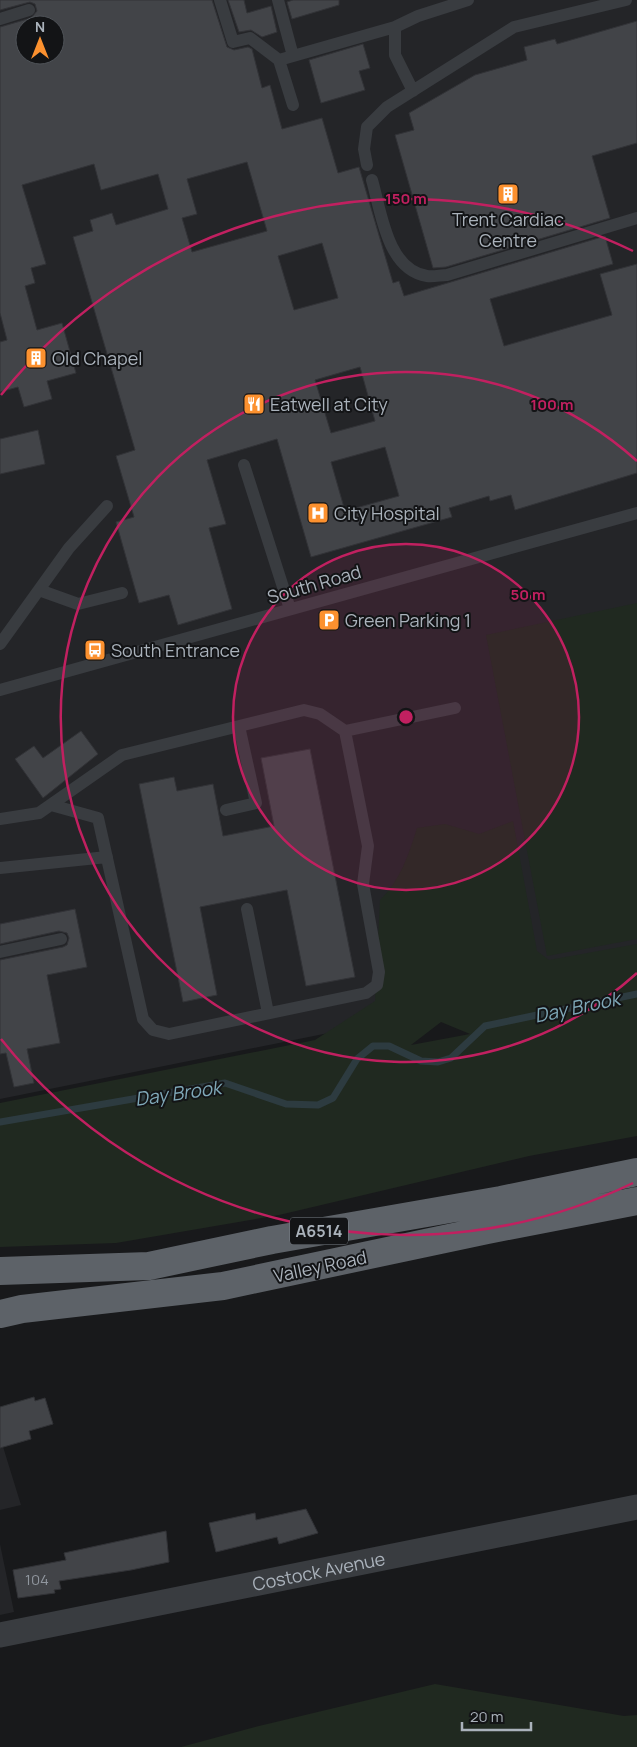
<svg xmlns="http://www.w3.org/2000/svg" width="637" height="1747" font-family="Manrope,sans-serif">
<rect width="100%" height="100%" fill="#18191b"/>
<!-- built -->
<path fill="#242528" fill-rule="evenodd" d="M 0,0 L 637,0 L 637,971 L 0,1099 ZM 25,25 L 55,25 L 55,55 L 25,55 Z
M 0,1437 L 21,1505 L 0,1510 Z
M 0,1544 L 14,1612 L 0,1615 Z"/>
<!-- green -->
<path fill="#202920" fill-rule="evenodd" d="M 637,603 L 637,939 L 547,956 L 486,635 Z
M 513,821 L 537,951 L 549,960 L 637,944 L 637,1136 L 529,1156 L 279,1215 L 116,1243 L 0,1247 L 0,1103 L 315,1040 L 375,1001 L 380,900 C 400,881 409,854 417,828 L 445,824 L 479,834 ZM 441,1022 L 470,1034 L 411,1045 Z
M 435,1684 L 624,1716 L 637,1715 L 637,1747 L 181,1747 L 259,1726 Z"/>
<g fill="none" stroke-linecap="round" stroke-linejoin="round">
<!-- stream -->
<path stroke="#2d3b40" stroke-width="7" d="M 0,1122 L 225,1083 L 286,1104 L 318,1105 L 333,1098 L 357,1059 L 373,1046 L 389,1046 L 421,1061 L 438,1062 L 451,1058 L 485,1026 L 637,994"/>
</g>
<!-- building -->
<path fill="#424448" stroke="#323337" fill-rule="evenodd" d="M 0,0 L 212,0 L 227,47 L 234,50 L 248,47 L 252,49 L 262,88 L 270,85 L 282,129 L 322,118 L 338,173 L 359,167 L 393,283 L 399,281 L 404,296 L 605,236 L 613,264 L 490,299 L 504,346 L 612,315 L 600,274 L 637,264 L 637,473 L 515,510 L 511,495 L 490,501 L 489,496 L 449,508 L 452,517 L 311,557 L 277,439 L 207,460 L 226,524 L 209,528 L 232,609 L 178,625 L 169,595 L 139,603 L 116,522 L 134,517 L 116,456 L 135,450 L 73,237 L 93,231 L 90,220 L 112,213 L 116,225 L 168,209 L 158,174 L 101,190 L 94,164 L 22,185 L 46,264 L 31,268 L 35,283 L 25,286 L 37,330 L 62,323 L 76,373 L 47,381 L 52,399 L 24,407 L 18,387 L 0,392 L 0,342 L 7,340 L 0,313 L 0,27 L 31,18 L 37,11 L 35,4 L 30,2 L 0,10 ZM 25,25 L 55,25 L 55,55 L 25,55 ZM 247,162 L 267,231 L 192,252 L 182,218 L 197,214 L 187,179 ZM 322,243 L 338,298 L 294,310 L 278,256 ZM 360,367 L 375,421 L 331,433 L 315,380 ZM 385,447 L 399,496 L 345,511 L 331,462 Z
M 228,0 L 244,0 L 247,13 L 271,6 L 277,32 L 262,37 L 251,30 L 239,32 Z
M 293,0 L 339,0 L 339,5 L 292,19 L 287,2 Z
M 637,21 L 637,143 L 592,156 L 610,218 L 446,267 L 433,268 L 395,135 L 414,130 L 409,113 L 475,75 L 527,60 L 524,47 L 555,39 L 557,44 Z
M 363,44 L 370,68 L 359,71 L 365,90 L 321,103 L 309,60 Z
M 38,430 L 45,464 L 0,474 L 0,439 Z
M 81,731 L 98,754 L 43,798 L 15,759 L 34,746 L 43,758 Z
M 310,749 L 355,977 L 306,986 L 287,890 L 200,907 L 217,995 L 183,1002 L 139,784 L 174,777 L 177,791 L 213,784 L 223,836 L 274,826 L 261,758 Z
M 75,909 L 87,967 L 47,975 L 60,1043 L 27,1049 L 34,1083 L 14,1087 L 6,1053 L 0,1054 L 0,960 L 63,947 L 67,945 L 69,938 L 67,933 L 59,931 L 0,944 L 0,924 Z
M 34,1397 L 35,1401 L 45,1398 L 53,1424 L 29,1431 L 31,1439 L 0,1448 L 0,1407 Z
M 306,1509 L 318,1533 L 279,1544 L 277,1537 L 216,1552 L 209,1523 L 255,1513 L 256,1520 Z
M 166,1531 L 169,1562 L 131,1570 L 59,1581 L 61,1589 L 54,1590 L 55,1593 L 18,1598 L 13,1570 L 66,1560 L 64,1553 Z"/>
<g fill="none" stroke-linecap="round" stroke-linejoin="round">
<!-- service -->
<path stroke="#393c40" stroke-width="12" d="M 220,0 L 233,42 L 250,38 L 279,60
M 278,0 L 293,56
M 0,19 L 29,10
M 413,91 L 395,55 L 395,27 L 418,16 L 468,0
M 293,105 L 279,60 L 395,27
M 367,165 L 364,149 L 367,127 L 387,107 L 514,27 L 626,0
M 372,180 C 381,211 387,270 427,276 C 433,277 441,275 447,275 L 637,218
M 244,465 L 290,609
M 39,590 L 78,604 L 122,593
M 0,644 L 69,548 L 107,506
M 0,690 L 637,513
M 345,731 L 455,708
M 226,810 L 256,803 L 239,726
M 0,819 L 39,813 L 122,755 L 304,710 L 320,714 L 345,731 L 368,846 L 363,884 L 379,972 L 377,985 L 366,993 L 169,1034 L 153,1030 L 143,1019 L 98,818 L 51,805
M 0,868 L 107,857
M 247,909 L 268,1013
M 0,952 L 61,939"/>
<!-- minor -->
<path stroke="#393c40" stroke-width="25" id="s1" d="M 0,1635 L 637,1507"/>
<!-- trunk -->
<path stroke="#5d6268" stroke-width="28" d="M 0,1271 L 149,1266 L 272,1240 L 501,1200 L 637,1172
M 0,1314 L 22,1309 L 223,1286 L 487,1230 L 637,1201"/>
</g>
<!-- distance rings -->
<circle cx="406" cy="717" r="173" fill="#c12060" fill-opacity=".12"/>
<g fill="none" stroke="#c12060" stroke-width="2.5">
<circle cx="406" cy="717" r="173"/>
<path d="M637 973A345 345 0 1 1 637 461"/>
<path d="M633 1183A518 518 0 0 1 1 1039M1 395A518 518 0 0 1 633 251"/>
</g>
<!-- icons -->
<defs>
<g id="building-square" transform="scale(1.125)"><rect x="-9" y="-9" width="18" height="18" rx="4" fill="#fc912f" stroke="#131416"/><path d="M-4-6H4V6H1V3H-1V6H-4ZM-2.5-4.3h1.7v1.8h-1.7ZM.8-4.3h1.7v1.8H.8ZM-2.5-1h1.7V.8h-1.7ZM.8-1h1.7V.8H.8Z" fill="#fff"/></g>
<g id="restaurant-square" transform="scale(1.125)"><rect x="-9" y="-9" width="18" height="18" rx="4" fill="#fc912f" stroke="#131416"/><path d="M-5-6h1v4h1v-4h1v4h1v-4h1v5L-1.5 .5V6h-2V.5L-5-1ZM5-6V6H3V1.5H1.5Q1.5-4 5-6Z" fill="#fff"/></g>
<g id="hospital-square" transform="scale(1.125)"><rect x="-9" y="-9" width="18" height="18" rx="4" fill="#fc912f" stroke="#131416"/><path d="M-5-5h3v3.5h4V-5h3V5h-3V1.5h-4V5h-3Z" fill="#fff"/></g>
<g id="parking-square" transform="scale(1.125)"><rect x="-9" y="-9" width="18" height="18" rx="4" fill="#fc912f" stroke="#131416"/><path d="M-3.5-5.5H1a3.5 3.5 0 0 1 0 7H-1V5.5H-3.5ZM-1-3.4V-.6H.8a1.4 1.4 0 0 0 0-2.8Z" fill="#fff"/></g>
<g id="bus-square" transform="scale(1.125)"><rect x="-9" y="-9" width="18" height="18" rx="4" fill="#fc912f" stroke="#131416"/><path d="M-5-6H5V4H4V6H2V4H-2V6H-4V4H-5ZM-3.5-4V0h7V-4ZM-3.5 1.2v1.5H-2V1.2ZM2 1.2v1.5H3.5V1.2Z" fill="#fff"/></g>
</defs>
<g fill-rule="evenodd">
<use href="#building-square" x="508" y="194"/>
<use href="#building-square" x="36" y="358"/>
<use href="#restaurant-square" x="254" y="404"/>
<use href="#hospital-square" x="318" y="513"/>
<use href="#parking-square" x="329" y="620"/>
<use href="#bus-square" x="95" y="650"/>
</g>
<g text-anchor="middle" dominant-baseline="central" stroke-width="4" stroke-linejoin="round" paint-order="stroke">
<!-- number labels -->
<g font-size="15" fill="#90969e">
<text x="37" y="1579">104</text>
</g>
<!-- shield labels -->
<rect fill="#131416" stroke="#7d838a" stroke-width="1" x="290" y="1217.5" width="58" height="27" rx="4"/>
<g font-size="16" font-weight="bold" fill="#aab2bb">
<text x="319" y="1231">A6514</text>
</g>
<!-- poi labels -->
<g font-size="18" fill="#aab2bb" stroke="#131416" text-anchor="start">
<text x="508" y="219" text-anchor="middle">Trent Cardiac<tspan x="508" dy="21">Centre</tspan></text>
<text x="52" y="358">Old Chapel</text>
<text x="270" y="404">Eatwell at City</text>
<text x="334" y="513">City Hospital</text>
<text x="345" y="620">Green Parking 1</text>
<text x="111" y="650">South Entrance</text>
</g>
<!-- street labels -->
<g font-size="18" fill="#aab2bb" stroke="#131416">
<text transform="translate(314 584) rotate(-16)">South Road</text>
<text transform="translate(320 1266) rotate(-12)">Valley Road</text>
<text stroke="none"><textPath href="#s1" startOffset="325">Costock Avenue</textPath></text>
</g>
<!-- water labels -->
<g font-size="19" font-style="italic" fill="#7fa8b8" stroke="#131416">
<text transform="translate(577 1007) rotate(-12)">Day Brook</text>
<text transform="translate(178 1093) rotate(-8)">Day Brook</text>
</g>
</g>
<circle cx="406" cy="717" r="8" fill="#c12060" stroke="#131416" stroke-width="2.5"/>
<g font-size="15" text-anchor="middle" font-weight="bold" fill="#c12060" stroke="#131416" stroke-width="4" stroke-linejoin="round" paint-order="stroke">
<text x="406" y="204">150 m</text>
<text x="552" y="410">100 m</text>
<text x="528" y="600">50 m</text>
</g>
<!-- north arrow -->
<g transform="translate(40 40)"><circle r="24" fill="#131416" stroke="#4f5358"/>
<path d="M0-4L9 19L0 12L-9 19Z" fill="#fc912f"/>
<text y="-8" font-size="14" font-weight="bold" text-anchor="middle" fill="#aab2bb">N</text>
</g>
<!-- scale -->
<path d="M462 1722v8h69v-8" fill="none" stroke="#aab2bb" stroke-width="2.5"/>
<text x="470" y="1722" font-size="15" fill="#aab2bb" stroke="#131416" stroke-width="4" paint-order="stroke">20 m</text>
</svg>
